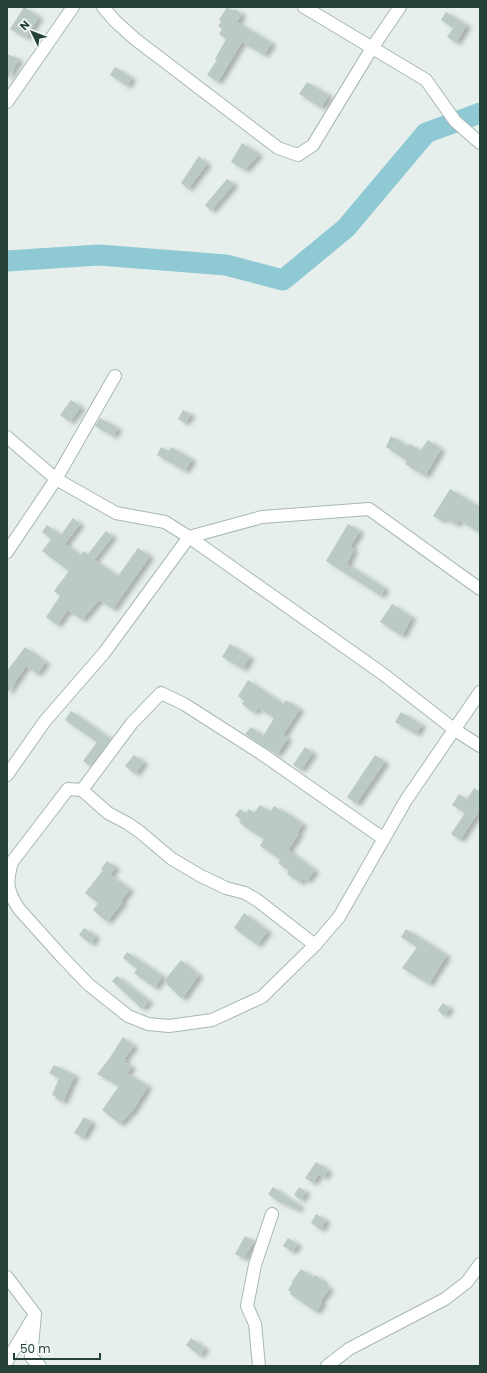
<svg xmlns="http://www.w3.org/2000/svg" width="487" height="1373" font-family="Poppins,sans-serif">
<defs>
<filter id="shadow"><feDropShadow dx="4.5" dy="2.5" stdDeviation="2" flood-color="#0004"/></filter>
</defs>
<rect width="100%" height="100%" fill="#e6efeb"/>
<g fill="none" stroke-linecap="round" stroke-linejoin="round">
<!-- river -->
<path stroke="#8ec9d4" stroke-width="21" d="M 7,261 L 99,255 L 226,265 L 283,280 L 346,228 L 426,133 L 480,113"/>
</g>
<!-- building -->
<path fill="#bbcac4" filter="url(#shadow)" d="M 24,7 L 39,17 L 26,38 L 10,29 Z
M 227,7 L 234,11 L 235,9 L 242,14 L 237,22 L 272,43 L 264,55 L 242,42 L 218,82 L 207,75 L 217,60 L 215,59 L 226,39 L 219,34 L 222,29 L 218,26 L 221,22 L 219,20 Z
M 446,12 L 467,25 L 456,43 L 447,37 L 453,28 L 441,20 Z
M 7,54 L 19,59 L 7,80 Z
M 115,67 L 132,78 L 127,86 L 110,75 Z
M 307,82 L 329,95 L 321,108 L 299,94 Z
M 242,143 L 259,154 L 245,170 L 231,162 Z
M 199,156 L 207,164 L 188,189 L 181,183 Z
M 227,179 L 234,184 L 211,211 L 205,205 Z
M 71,400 L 81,407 L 70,422 L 60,415 Z
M 183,410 L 191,414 L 185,423 L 178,419 Z
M 100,418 L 118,428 L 113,436 L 95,426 Z
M 391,436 L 408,446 L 410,444 L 420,451 L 428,440 L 441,449 L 425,476 L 405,464 L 407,461 L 386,447 Z
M 161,447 L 169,451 L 171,447 L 192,459 L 185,471 L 157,455 Z
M 450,489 L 480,507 L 480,533 L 459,520 L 456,525 L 444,518 L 442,521 L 433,516 Z
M 73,518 L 80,524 L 65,544 L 81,555 L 84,551 L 88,554 L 106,531 L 113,536 L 94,560 L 118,576 L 138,548 L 150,556 L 113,609 L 99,600 L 82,620 L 68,610 L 57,625 L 46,617 L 60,596 L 54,591 L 69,571 L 42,551 L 51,539 L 42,532 L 47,525 L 61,535 Z
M 348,524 L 360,531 L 350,547 L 354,549 L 347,564 L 385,588 L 381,596 L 326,561 Z
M 392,604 L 412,617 L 402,636 L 380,622 Z
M 230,644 L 250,657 L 243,669 L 222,657 Z
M 25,647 L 46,662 L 37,674 L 26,666 L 7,694 L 7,671 Z
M 248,680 L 283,704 L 286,700 L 300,709 L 283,735 L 288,738 L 277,755 L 245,734 L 251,727 L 263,736 L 274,718 L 258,708 L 254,713 L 242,704 L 244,701 L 238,696 Z
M 71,711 L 111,739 L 90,766 L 83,761 L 97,742 L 65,720 Z
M 401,712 L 422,725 L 416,734 L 395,722 Z
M 305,747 L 313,753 L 301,770 L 293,765 Z
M 134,755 L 144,762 L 135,774 L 125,766 Z
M 375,755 L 385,762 L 356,804 L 347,797 Z
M 474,788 L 480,792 L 480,810 L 460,840 L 451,834 L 465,813 L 452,805 L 459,794 L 467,799 Z
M 260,805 L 270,812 L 274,806 L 283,812 L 284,811 L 303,824 L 297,833 L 299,834 L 288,850 L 315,870 L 307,881 L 303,878 L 300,883 L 287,874 L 289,871 L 278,863 L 281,860 L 260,846 L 264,839 L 246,828 L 239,822 L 241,820 L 235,815 L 240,809 L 246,813 L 249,809 L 254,813 Z
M 107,861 L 116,867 L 110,875 L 130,889 L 121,901 L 123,902 L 107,922 L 93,910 L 98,903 L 85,893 L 103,870 L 101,869 Z
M 244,913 L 268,931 L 257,945 L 234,928 Z
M 84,928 L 96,936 L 91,944 L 79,935 Z
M 406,929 L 447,955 L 429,984 L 402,968 L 417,947 L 401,937 Z
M 127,952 L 163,976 L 155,988 L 134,973 L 137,969 L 123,958 Z
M 181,960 L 199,975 L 182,999 L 164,981 Z
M 117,976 L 149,1001 L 142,1009 L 112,981 Z
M 443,1003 L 450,1008 L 444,1016 L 438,1010 Z
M 123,1037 L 134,1046 L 124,1059 L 126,1060 L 124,1062 L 132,1066 L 127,1073 L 148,1086 L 134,1109 L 120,1124 L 102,1110 L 119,1086 L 97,1074 L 109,1059 Z
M 54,1065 L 75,1075 L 63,1102 L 55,1098 L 56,1097 L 52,1095 L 59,1078 L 49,1073 Z
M 84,1117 L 92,1122 L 83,1138 L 74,1133 Z
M 316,1162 L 328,1170 L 324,1178 L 319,1174 L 313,1183 L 305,1178 Z
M 273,1187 L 300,1206 L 298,1210 L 277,1201 L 268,1194 Z
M 299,1187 L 306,1192 L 301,1200 L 294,1195 Z
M 316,1214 L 326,1220 L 321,1230 L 311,1223 Z
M 245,1236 L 254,1241 L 244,1259 L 235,1254 Z
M 288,1238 L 298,1244 L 292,1252 L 283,1246 Z
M 301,1269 L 313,1277 L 315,1275 L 324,1281 L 322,1283 L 330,1288 L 320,1302 L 322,1303 L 316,1312 L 290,1294 L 291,1292 L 288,1290 L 293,1282 L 292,1281 Z
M 191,1338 L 205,1348 L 200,1356 L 186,1345 Z"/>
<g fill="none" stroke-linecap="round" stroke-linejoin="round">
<!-- street casing -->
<g stroke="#a8b8b2" stroke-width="14">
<path id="street" d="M 103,7 L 115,21 L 135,39 L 278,148 L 298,155 L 313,145 L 372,48 L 400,7
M 304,7 L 426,80 L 455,121 L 480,143
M 7,102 L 73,7
M 7,437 L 56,479 L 116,513 L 165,522 L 189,537 L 262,517 L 369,509 L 480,589
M 7,552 L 56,479 L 115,376
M 7,775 L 45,721 L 104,653 L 189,537 L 383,674 L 455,730 L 480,746
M 82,790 L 132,723 L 161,693 L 184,704 L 262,754 L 384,839
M 315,945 L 257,900 L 245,893 L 226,888 L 201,876 L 172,859 L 140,832 L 127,823 L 108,813 L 82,790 L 68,789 L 12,862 C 6,883 7,891 19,909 L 63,958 L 88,984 L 128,1016 L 148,1024 L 169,1026 L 212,1020 L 262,997 L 315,945 L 339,917 L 406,800 L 480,692
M 7,1277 L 35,1314 L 31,1357 L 40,1366
M 7,1361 L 34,1316
M 259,1366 L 255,1324 L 247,1306 L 255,1265 L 272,1214
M 327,1366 L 349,1349 L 445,1299 L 467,1282 L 480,1264"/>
</g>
<!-- street -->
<use href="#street" stroke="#fff" stroke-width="12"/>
</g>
<!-- border -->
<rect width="487" height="1373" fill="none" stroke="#24423a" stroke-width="16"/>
<!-- north arrow -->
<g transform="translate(32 32) rotate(313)" stroke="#f7fbf9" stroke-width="3" paint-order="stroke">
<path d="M0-3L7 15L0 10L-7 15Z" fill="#24423a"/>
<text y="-6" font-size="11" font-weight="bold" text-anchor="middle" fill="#24423a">N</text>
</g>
<!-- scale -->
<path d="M14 1353v6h86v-6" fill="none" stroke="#24423a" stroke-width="2"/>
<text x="20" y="1353" font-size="12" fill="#24423a" stroke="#f7fbf9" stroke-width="3" paint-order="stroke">50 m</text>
</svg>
